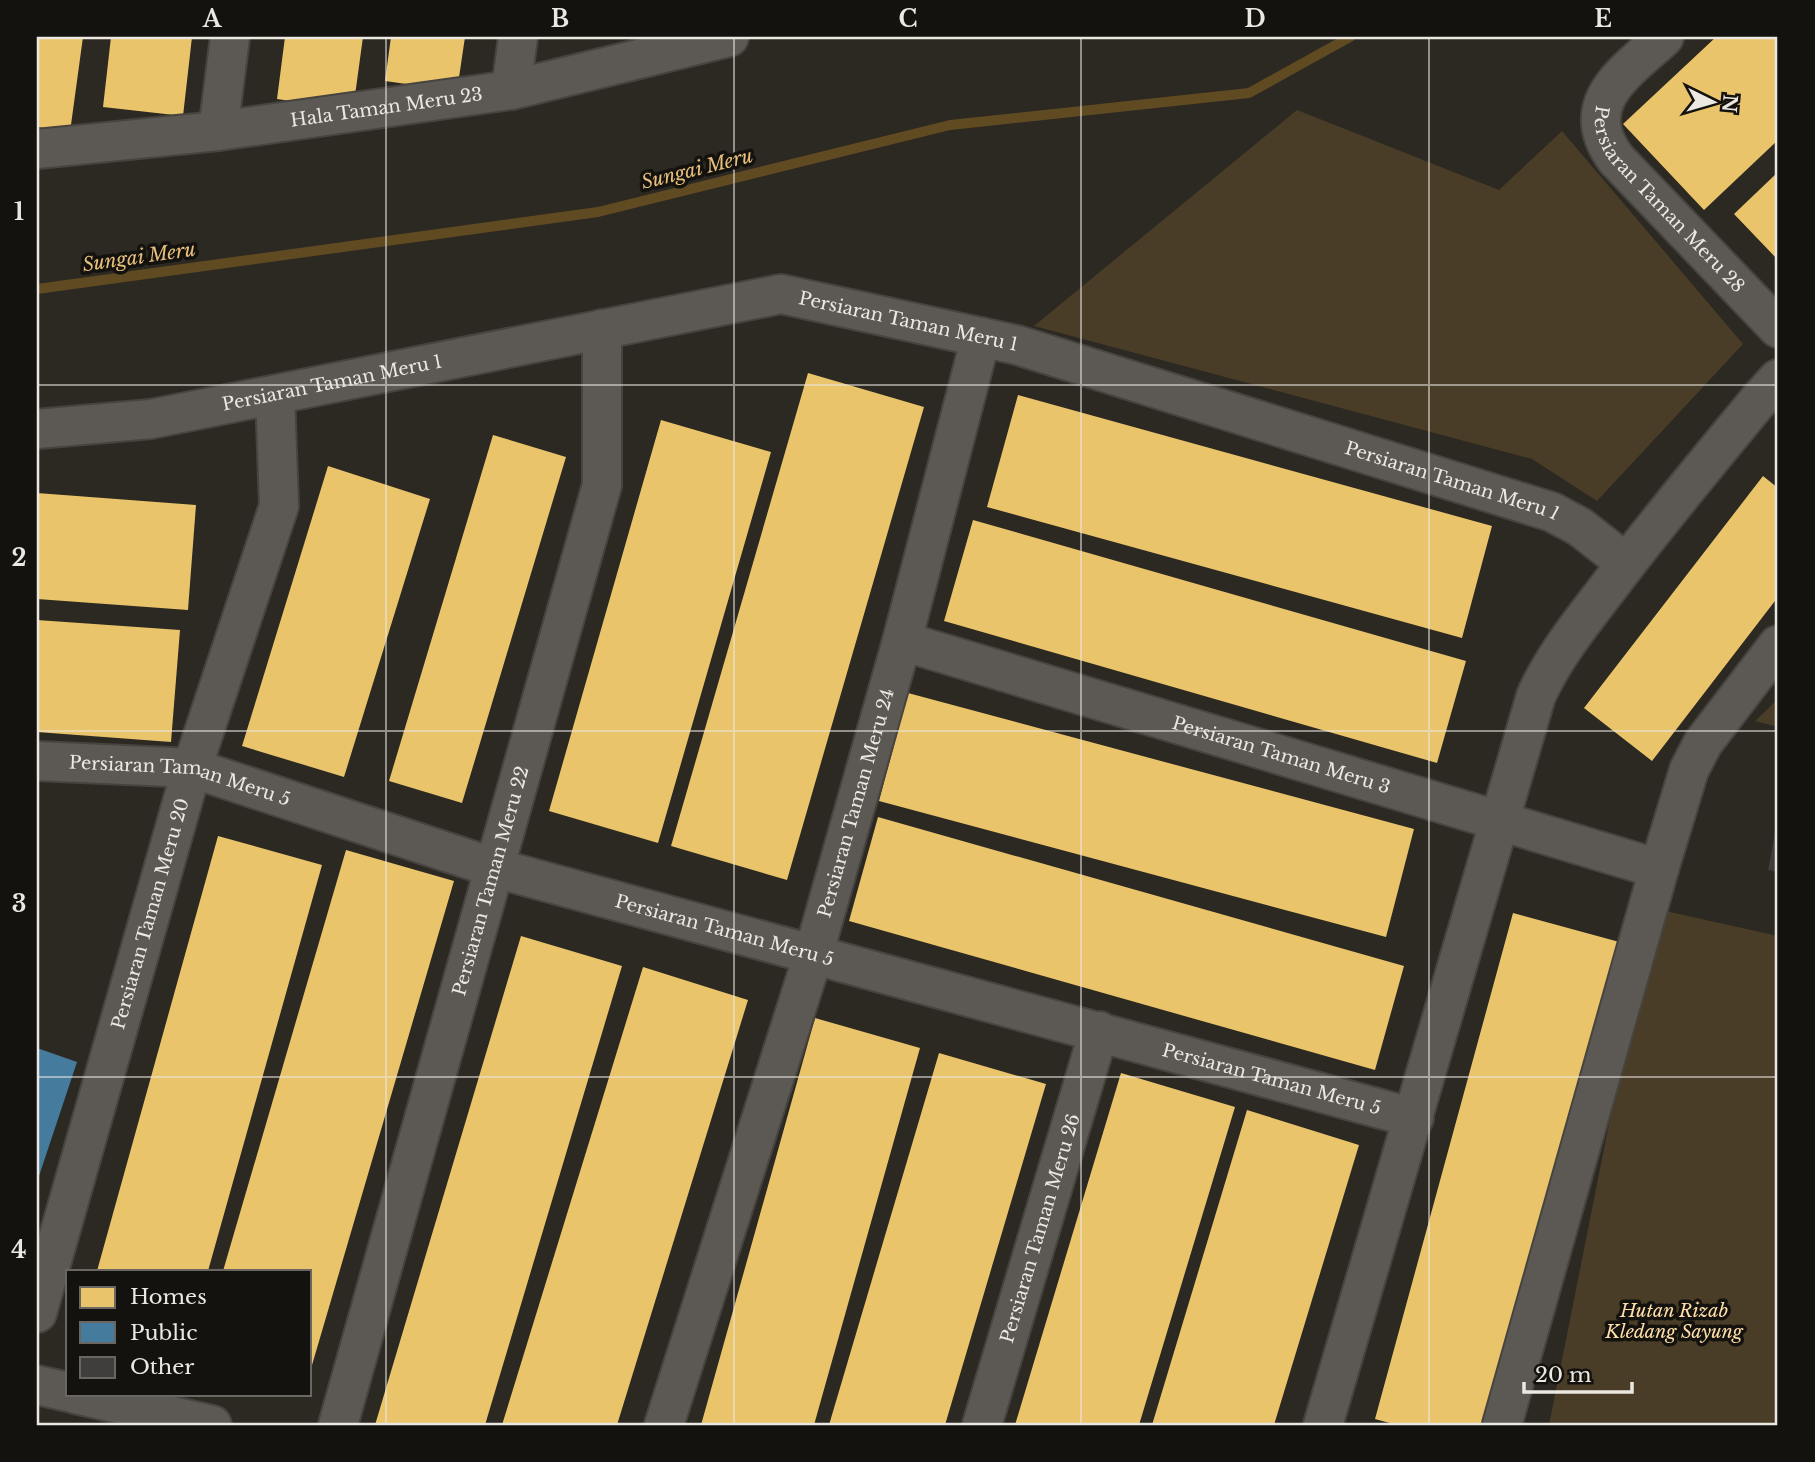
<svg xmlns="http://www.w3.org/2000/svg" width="1815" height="1462" font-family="'Libre Baskerville',serif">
<rect width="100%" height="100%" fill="#2c2822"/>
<!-- green -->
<path fill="#493d27" d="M 1297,110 L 1499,190 L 1562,131 L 1743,344 L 1597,501 L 1532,459 L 1034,326 Z
M 1778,699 L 1778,727 L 1755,721 Z
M 1652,908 L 1778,936 L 1778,1425 L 1549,1425 Z"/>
<!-- homes -->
<path fill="#e9c46a" d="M 37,37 L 83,37 L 70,132 L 37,127 Z
M 111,37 L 192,37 L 183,116 L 103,107 Z
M 285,37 L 363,37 L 353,110 L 277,99 Z
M 391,37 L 465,37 L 457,91 L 385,81 Z
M 1716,37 L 1778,37 L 1778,140 L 1704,210 L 1623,124 Z
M 1778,172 L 1778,260 L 1734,214 Z
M 808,373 L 924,407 L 787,880 L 671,846 Z
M 1018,395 L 1492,526 L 1462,638 L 987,507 Z
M 661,420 L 771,452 L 658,843 L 549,811 Z
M 493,435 L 566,457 L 462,803 L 389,781 Z
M 328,466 L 430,499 L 344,777 L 242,746 Z
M 1763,476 L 1778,488 L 1778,597 L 1652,761 L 1584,708 Z
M 37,493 L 196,505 L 188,610 L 37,599 Z
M 973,520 L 1466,661 L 1437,763 L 944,621 Z
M 37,620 L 180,630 L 171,742 L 37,732 Z
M 908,693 L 1414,829 L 1386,937 L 879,801 Z
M 878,817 L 1404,966 L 1375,1070 L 849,921 Z
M 218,836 L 322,865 L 208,1271 L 97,1271 Z
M 346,850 L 454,881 L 310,1372 L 310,1271 L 223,1271 Z
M 1513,913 L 1623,943 L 1491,1425 L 1397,1425 L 1375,1419 Z
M 521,936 L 622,966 L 485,1425 L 375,1425 Z
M 643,967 L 748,1000 L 617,1425 L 502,1425 Z
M 815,1018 L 920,1048 L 814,1425 L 701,1425 Z
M 939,1053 L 1046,1084 L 945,1425 L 829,1425 Z
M 1121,1073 L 1235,1107 L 1139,1425 L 1015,1425 Z
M 1247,1110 L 1359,1145 L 1274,1425 L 1152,1425 Z"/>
<!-- public -->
<path fill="#457b9d" d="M 37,1048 L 77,1062 L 37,1182 Z"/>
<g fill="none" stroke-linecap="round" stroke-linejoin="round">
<!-- stream -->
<path stroke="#604a22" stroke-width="10" d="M 37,289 L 598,212 L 950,125 L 1249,93 L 1350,37"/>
</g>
<!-- building -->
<path fill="#3f3e3d" d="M 1777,822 L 1778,823 L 1778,872 L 1768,870 Z"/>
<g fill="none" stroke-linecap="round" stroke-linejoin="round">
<!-- minor casing -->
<g stroke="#47443f" stroke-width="42">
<g id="minor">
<path id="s1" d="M 1664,37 C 1626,72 1575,103 1616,159 L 1778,328"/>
<path d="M 511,90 L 518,37"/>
<path d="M 218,131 L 230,37"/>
<path id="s2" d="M 37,149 L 218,131 L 511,90 L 729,37"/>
<path id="s3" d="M 37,429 L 151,419 L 781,294 L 1017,345 L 1552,512 L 1580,527 L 1626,563"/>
<path id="s4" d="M 902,641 L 1659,869"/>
<path id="s5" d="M 37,761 L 192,768 L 495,868 L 1414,1118"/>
<path id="s6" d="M 37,1313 L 192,768 L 279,506 L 275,395"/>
<path d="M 37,1385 L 68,1392"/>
<path d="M 75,1394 L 212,1425"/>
<path id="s7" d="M 338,1425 L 602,485 L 602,329"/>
<path id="s8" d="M 664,1425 L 813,956 L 902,641 L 981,337"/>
<path id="s9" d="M 982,1425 L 1099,1031"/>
<path d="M 1323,1425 L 1536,696 C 1554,656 1581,623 1607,589 C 1655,525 1707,463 1758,401 L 1778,379"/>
<path d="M 1502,1425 L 1659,869 L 1689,770 L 1703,743 L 1778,645"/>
</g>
</g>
<!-- minor -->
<use href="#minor" stroke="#5c5955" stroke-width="38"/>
</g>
<!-- grid -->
<path fill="none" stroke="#ebe7e1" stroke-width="2" stroke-opacity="0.55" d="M 386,37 L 386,1425M 734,37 L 734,1425M 1081,37 L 1081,1425M 1429,37 L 1429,1425M 37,385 L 1778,385M 37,731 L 1778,731M 37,1077 L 1778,1077"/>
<g text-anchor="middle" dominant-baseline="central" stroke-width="7" stroke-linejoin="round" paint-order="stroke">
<!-- street labels -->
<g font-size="18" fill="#ebe7e1" stroke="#14120e">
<text stroke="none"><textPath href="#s2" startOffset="352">Hala Taman Meru 23</textPath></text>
<text stroke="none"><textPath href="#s1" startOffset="212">Persiaran Taman Meru 28</textPath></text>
<text stroke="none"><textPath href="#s3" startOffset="887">Persiaran Taman Meru 1</textPath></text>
<text stroke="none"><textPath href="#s3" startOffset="299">Persiaran Taman Meru 1</textPath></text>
<text stroke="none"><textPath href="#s3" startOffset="1454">Persiaran Taman Meru 1</textPath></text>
<text stroke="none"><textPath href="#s4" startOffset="396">Persiaran Taman Meru 3</textPath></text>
<text stroke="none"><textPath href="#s5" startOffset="145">Persiaran Taman Meru 5</textPath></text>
<text stroke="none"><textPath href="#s8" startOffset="651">Persiaran Taman Meru 24</textPath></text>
<text stroke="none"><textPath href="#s7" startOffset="565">Persiaran Taman Meru 22</textPath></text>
<text stroke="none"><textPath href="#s6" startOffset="415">Persiaran Taman Meru 20</textPath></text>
<text stroke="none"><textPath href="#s5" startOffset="712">Persiaran Taman Meru 5</textPath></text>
<text stroke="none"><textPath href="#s5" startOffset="1279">Persiaran Taman Meru 5</textPath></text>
<text stroke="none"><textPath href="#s9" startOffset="205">Persiaran Taman Meru 26</textPath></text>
</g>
<!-- park labels -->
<g font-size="18" font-style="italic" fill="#ffdea8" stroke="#14120e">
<text x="1674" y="1311">Hutan Rizab<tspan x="1674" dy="21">Kledang Sayung</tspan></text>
</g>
<!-- water labels -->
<g font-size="19" font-style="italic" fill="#e8c07c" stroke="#14120e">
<text transform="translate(697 169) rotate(-14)">Sungai Meru</text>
<text transform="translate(139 257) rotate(-8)">Sungai Meru</text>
</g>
</g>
<!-- border -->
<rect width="1815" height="1462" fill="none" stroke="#14120e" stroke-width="77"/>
<!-- legend -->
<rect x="66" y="1270" width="245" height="126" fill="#14120e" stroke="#6a6762" stroke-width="2"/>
<rect x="80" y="1287" width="35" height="21" fill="#e9c46a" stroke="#6a6762" stroke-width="2"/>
<text x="130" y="1304" font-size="21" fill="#ebe7e1">Homes</text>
<rect x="80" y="1322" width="35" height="21" fill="#457b9d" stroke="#6a6762" stroke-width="2"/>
<text x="130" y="1340" font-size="21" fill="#ebe7e1">Public</text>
<rect x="80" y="1357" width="35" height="21" fill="#3f3e3d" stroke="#6a6762" stroke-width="2"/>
<text x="130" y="1374" font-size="21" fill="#ebe7e1">Other</text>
<!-- north arrow -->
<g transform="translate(1713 102) rotate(95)" stroke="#14120e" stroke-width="5" paint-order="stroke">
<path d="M0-5L12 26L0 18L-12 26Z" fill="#ebe7e1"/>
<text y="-10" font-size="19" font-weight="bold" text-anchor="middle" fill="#ebe7e1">N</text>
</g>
<!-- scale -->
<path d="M1524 1382v10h108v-10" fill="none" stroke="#ebe7e1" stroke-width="3.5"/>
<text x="1535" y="1382" font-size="21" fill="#ebe7e1" stroke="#14120e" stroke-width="5" paint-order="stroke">20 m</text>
<rect x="38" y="38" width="1738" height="1386" fill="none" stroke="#ebe7e1" stroke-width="2.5"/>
<g font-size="23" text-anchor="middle" font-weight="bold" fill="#ebe7e1">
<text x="212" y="27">A</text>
<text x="560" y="27">B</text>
<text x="908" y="27">C</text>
<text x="1255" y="27">D</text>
<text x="1603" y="27">E</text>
<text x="19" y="220">1</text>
<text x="19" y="566">2</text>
<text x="19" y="912">3</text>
<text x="19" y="1258">4</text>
</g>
</svg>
